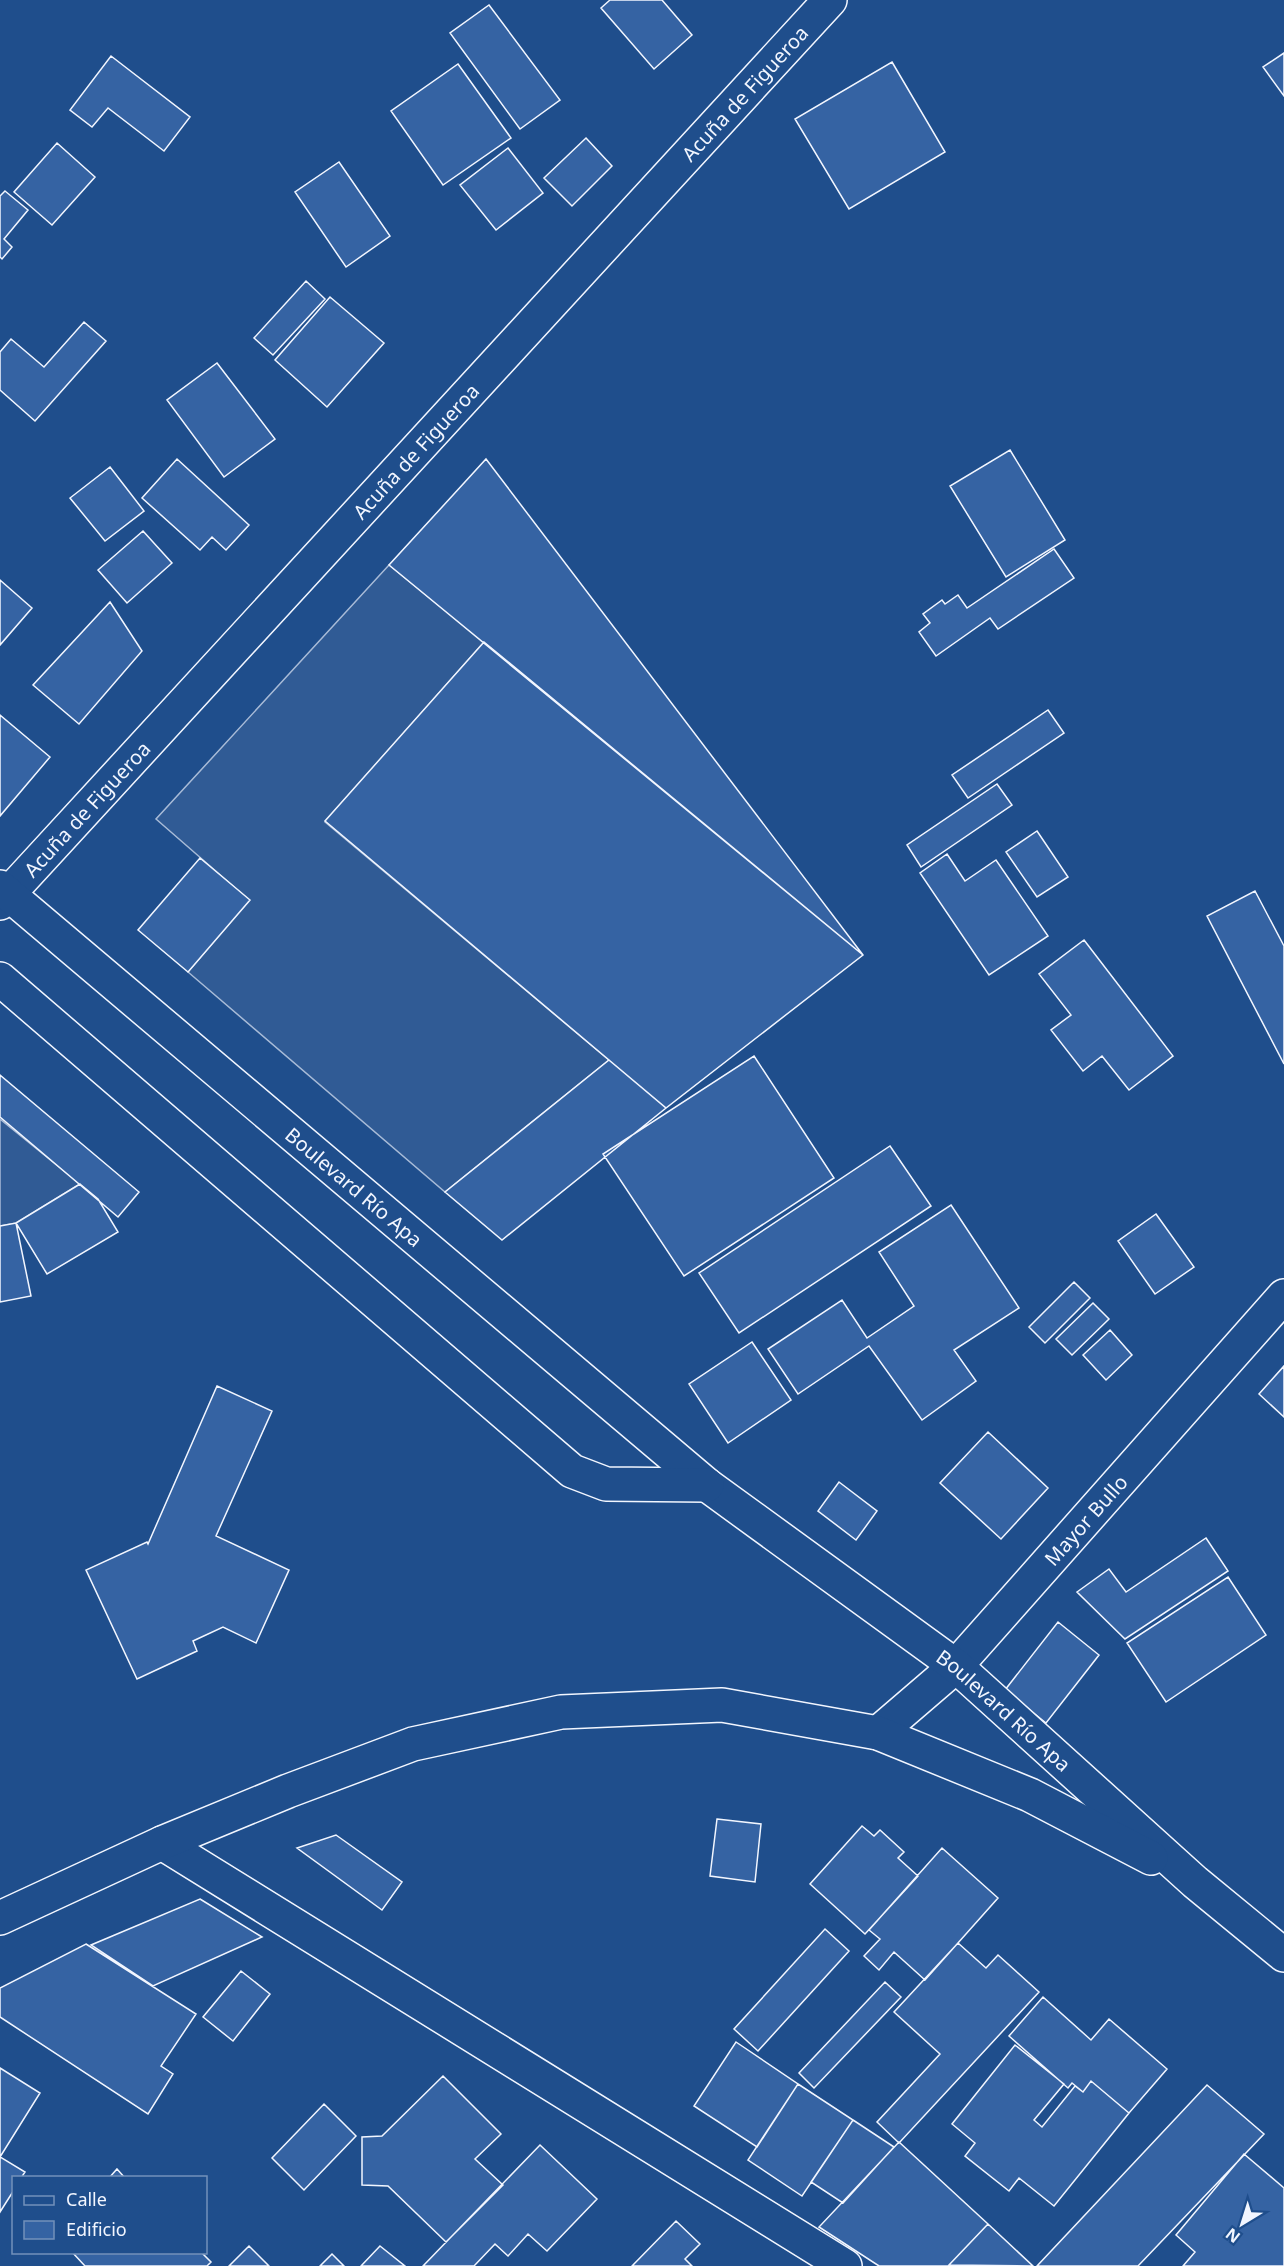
<svg xmlns="http://www.w3.org/2000/svg" width="1284" height="2266" font-family="'Noto Sans',sans-serif">
<rect width="100%" height="100%" fill="#1f4e8c"/>
<!-- built -->
<path fill="#305b95" stroke="#a8bbd7" stroke-width="1.5" d="M 389,565 L 484,642 L 325,822 L 609,1060 L 445,1192 L 188,972 L 249,900 L 156,819 Z
M 0,1119 L 80,1184 L 16,1223 L 0,1226 Z"/>
<!-- building -->
<path fill="#3563a3" stroke="#f2f6ff" stroke-width="1.5" d="M 610,0 L 662,0 L 692,35 L 654,69 L 601,8 Z
M 489,5 L 560,100 L 520,129 L 450,33 Z
M 1284,53 L 1284,96 L 1263,67 Z
M 111,56 L 190,117 L 164,151 L 108,108 L 92,127 L 70,110 Z
M 892,62 L 945,152 L 849,209 L 795,119 Z
M 458,64 L 511,138 L 443,185 L 391,111 Z
M 586,138 L 612,166 L 572,206 L 544,178 Z
M 57,143 L 95,177 L 52,225 L 14,192 Z
M 508,148 L 543,193 L 496,230 L 460,185 Z
M 339,162 L 390,236 L 346,267 L 295,192 Z
M 5,191 L 28,210 L 4,239 L 12,247 L 2,259 L 0,257 L 0,196 Z
M 306,281 L 325,299 L 273,355 L 254,338 Z
M 330,297 L 384,343 L 327,407 L 275,360 Z
M 84,322 L 106,341 L 35,421 L 0,390 L 0,352 L 11,339 L 44,367 Z
M 217,363 L 275,439 L 224,477 L 167,400 Z
M 1010,450 L 1065,540 L 1006,577 L 950,486 Z
M 177,459 L 249,525 L 226,550 L 212,537 L 200,550 L 142,498 Z
M 486,459 L 863,955 L 389,565 Z
M 110,467 L 144,511 L 105,541 L 70,498 Z
M 143,531 L 172,563 L 127,603 L 98,570 Z
M 1054,549 L 1074,578 L 998,629 L 990,618 L 936,656 L 919,632 L 930,623 L 923,614 L 942,600 L 945,604 L 958,595 L 967,608 Z
M 0,580 L 32,608 L 0,645 Z
M 110,602 L 142,651 L 79,724 L 33,685 Z
M 484,642 L 863,955 L 666,1108 L 325,821 Z
M 1048,710 L 1064,733 L 968,798 L 952,775 Z
M 0,715 L 50,757 L 0,816 Z
M 997,784 L 1012,805 L 921,867 L 907,845 Z
M 1037,831 L 1068,877 L 1037,897 L 1006,852 Z
M 947,854 L 965,881 L 996,860 L 1048,936 L 989,975 L 920,873 Z
M 200,858 L 250,900 L 188,972 L 138,930 Z
M 1255,891 L 1284,946 L 1284,1064 L 1207,916 Z
M 1084,940 L 1173,1056 L 1129,1090 L 1102,1056 L 1083,1071 L 1051,1030 L 1071,1015 L 1039,974 Z
M 754,1056 L 834,1178 L 684,1276 L 603,1154 Z
M 609,1060 L 666,1108 L 502,1240 L 445,1192 Z
M 0,1075 L 139,1192 L 118,1217 L 0,1117 Z
M 890,1146 L 931,1206 L 739,1333 L 699,1273 Z
M 80,1184 L 98,1199 L 118,1232 L 47,1274 L 16,1223 Z
M 951,1205 L 1019,1308 L 954,1350 L 976,1381 L 922,1420 L 869,1346 L 798,1394 L 768,1349 L 842,1300 L 867,1338 L 914,1306 L 879,1252 Z
M 1156,1214 L 1194,1267 L 1155,1294 L 1118,1241 Z
M 16,1223 L 31,1296 L 0,1302 L 0,1226 Z
M 1074,1282 L 1090,1298 L 1045,1343 L 1029,1327 Z
M 1093,1303 L 1109,1319 L 1072,1355 L 1056,1339 Z
M 1110,1330 L 1132,1355 L 1106,1380 L 1083,1355 Z
M 752,1342 L 791,1400 L 728,1443 L 689,1384 Z
M 1284,1366 L 1284,1417 L 1259,1394 Z
M 217,1386 L 272,1411 L 216,1536 L 289,1570 L 256,1643 L 223,1627 L 193,1641 L 197,1651 L 137,1679 L 86,1570 L 147,1542 L 148,1544 Z
M 988,1432 L 1048,1488 L 1001,1539 L 940,1483 Z
M 839,1482 L 877,1511 L 856,1540 L 818,1511 Z
M 1206,1538 L 1228,1571 L 1125,1639 L 1077,1592 L 1109,1569 L 1126,1592 Z
M 1228,1577 L 1266,1635 L 1166,1702 L 1127,1643 Z
M 1058,1622 L 1099,1655 L 1046,1723 L 1005,1690 Z
M 717,1819 L 761,1824 L 755,1882 L 710,1876 Z
M 862,1826 L 874,1836 L 880,1830 L 904,1852 L 898,1858 L 918,1876 L 865,1934 L 810,1884 Z
M 336,1835 L 402,1882 L 382,1910 L 297,1848 Z
M 942,1848 L 998,1898 L 925,1980 L 894,1952 L 879,1970 L 864,1956 L 880,1939 L 869,1930 Z
M 200,1899 L 262,1937 L 153,1986 L 91,1945 Z
M 825,1929 L 849,1951 L 758,2051 L 734,2029 Z
M 958,1943 L 986,1968 L 998,1955 L 1039,1992 L 899,2143 L 877,2122 L 940,2054 L 894,2012 Z
M 86,1944 L 196,2014 L 161,2066 L 173,2074 L 148,2114 L 0,2017 L 0,1988 Z
M 241,1971 L 270,1994 L 233,2041 L 203,2017 Z
M 885,1982 L 901,1997 L 814,2088 L 799,2073 Z
M 1043,1997 L 1091,2040 L 1109,2019 L 1167,2069 L 1129,2113 L 1091,2081 L 1083,2092 L 1072,2083 L 1068,2088 L 1009,2036 Z
M 736,2042 L 798,2084 L 757,2147 L 694,2106 Z
M 1015,2045 L 1064,2084 L 1034,2120 L 1042,2127 L 1075,2086 L 1083,2092 L 1091,2081 L 1129,2113 L 1054,2206 L 1019,2178 L 1009,2191 L 965,2156 L 975,2143 L 952,2124 Z
M 0,2068 L 40,2093 L 0,2157 Z
M 443,2076 L 501,2134 L 475,2159 L 503,2185 L 446,2242 L 388,2186 L 362,2185 L 362,2137 L 382,2136 Z
M 798,2084 L 853,2120 L 802,2196 L 748,2160 Z
M 1207,2085 L 1264,2134 L 1138,2266 L 1037,2266 Z
M 324,2104 L 356,2136 L 304,2190 L 272,2158 Z
M 853,2120 L 894,2147 L 843,2203 L 811,2182 Z
M 899,2142 L 988,2224 L 948,2266 L 879,2266 L 819,2227 Z
M 540,2145 L 597,2199 L 547,2251 L 528,2234 L 508,2256 L 495,2244 L 474,2266 L 423,2266 Z
M 1244,2154 L 1284,2188 L 1284,2266 L 1183,2266 L 1195,2252 L 1176,2235 Z
M 0,2157 L 25,2172 L 21,2178 L 14,2178 L 14,2190 L 0,2212 Z
M 117,2169 L 125,2178 L 109,2178 Z
M 676,2221 L 700,2244 L 685,2259 L 692,2266 L 632,2266 Z
M 988,2224 L 1033,2266 L 949,2265 Z
M 249,2246 L 269,2266 L 229,2266 Z
M 380,2246 L 405,2266 L 361,2266 Z
M 72,2252 L 201,2252 L 211,2262 L 207,2266 L 85,2266 Z
M 332,2254 L 344,2266 L 320,2266 Z"/>
<g fill="none" stroke-linecap="round" stroke-linejoin="round">
<!-- minor casing -->
<g stroke="#f2f6ff" stroke-width="36">
<g id="minor">
<path id="s1" d="M 0,903 L 830,0"/>
<path id="s2" d="M 878,1733 L 956,1666 L 1284,1296"/>
<path d="M 162,1843 L 845,2266"/>
</g>
</g>
<!-- major casing -->
<g stroke="#f2f6ff" stroke-width="36">
<g id="major">
<path id="s3" d="M 0,887 L 707,1485 L 956,1666 L 1195,1882 L 1284,1955"/>
<path d="M 0,979 L 572,1471 L 606,1484 L 707,1485"/>
<path d="M 0,1918 L 162,1843 L 288,1791 L 413,1744 L 561,1712 L 722,1705 L 878,1733 L 1030,1795 L 1151,1858"/>
</g>
</g>
<!-- minor -->
<use href="#minor" stroke="#1f4e8c" stroke-width="33"/>
<!-- major -->
<use href="#major" stroke="#1f4e8c" stroke-width="33"/>
</g>
<g text-anchor="middle" dominant-baseline="central" stroke-width="4.5" stroke-linejoin="round" paint-order="stroke">
<!-- street labels -->
<g font-size="20" fill="#f2f6ff" stroke="#1f4e8c">
<text stroke="none"><textPath href="#s1" startOffset="1100">Acuña de Figueroa</textPath></text>
<text stroke="none"><textPath href="#s1" startOffset="614">Acuña de Figueroa</textPath></text>
<text stroke="none"><textPath href="#s1" startOffset="128">Acuña de Figueroa</textPath></text>
<text stroke="none"><textPath href="#s3" startOffset="464">Boulevard Río Apa</textPath></text>
<text stroke="none"><textPath href="#s2" startOffset="298">Mayor Bullo</textPath></text>
<text stroke="none"><textPath href="#s3" startOffset="1299">Boulevard Río Apa</textPath></text>
</g>
</g>
<!-- legend -->
<rect x="12" y="2176" width="195" height="78" fill="#1f4e8c" stroke="#7391ba" stroke-width="1.5"/>
<rect x="24" y="2196" width="30" height="9" fill="#1f4e8c" stroke="#7391ba" stroke-width="1.5"/>
<text x="66" y="2206" font-size="18" fill="#f2f6ff">Calle</text>
<rect x="24" y="2221" width="30" height="18" fill="#3563a3" stroke="#7391ba" stroke-width="1.5"/>
<text x="66" y="2236" font-size="18" fill="#f2f6ff">Edificio</text>
<!-- north arrow -->
<g transform="translate(1242 2224) rotate(218)" stroke="#1f4e8c" stroke-width="4.5" paint-order="stroke">
<path d="M0-4.5L10 22L0 15L-10 22Z" fill="#f2f6ff"/>
<text y="-9" font-size="16" font-weight="bold" text-anchor="middle" fill="#f2f6ff">N</text>
</g>
</svg>
